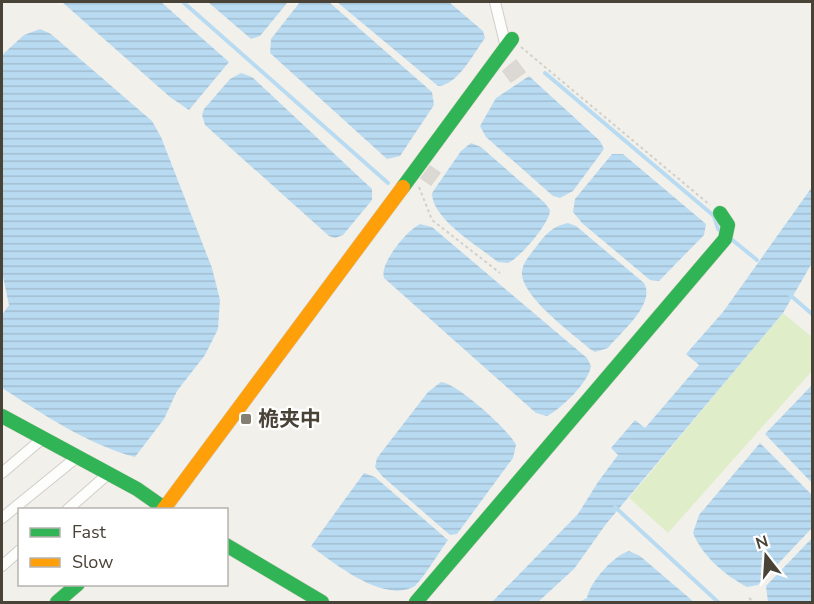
<svg xmlns="http://www.w3.org/2000/svg" width="814" height="604" font-family="'Nunito Sans','Noto Sans SC',sans-serif">
<defs>
<pattern id="water-rules" width="6" height="5" patternUnits="userSpaceOnUse" patternTransform="scale(1.5)"><rect width="6" height="5" fill="#b9dbf2"/><path d="M0 2.5h6" fill="none" stroke="#a1bdd0"/></pattern>
</defs>
<rect width="100%" height="100%" fill="#f2f0eb"/>
<!-- garden -->
<path fill="#dfeec9" d="M 783,313 L 812,337 L 812,371 L 668,533 L 629,498 Z"/>
<!-- water -->
<path fill="url(#water-rules)" d="M 62,2 L 161,2 L 229,62 L 189,110 L 170,97 Z
M 208,2 L 288,2 L 260,36 L 251,39 Z
M 300,2 L 329,2 L 432,92 L 434,105 L 400,156 L 387,159 L 270,53 L 271,39 Z
M 337,2 L 449,2 L 483,31 L 485,38 C 474,53 457,86 438,86 Z
M 40,29 L 51,34 L 152,121 L 161,137 L 212,268 L 220,300 L 218,329 L 205,355 L 177,391 L 164,419 L 135,457 C 87,444 44,415 2,388 L 2,315 L 9,305 L 2,272 L 2,55 L 24,35 Z
M 241,73 L 252,77 L 372,189 L 372,200 L 343,235 L 335,238 L 329,236 L 205,125 L 202,115 L 204,109 L 230,79 Z
M 529,76 L 600,141 L 604,149 L 573,191 L 560,198 L 553,196 L 486,137 L 480,126 L 496,98 Z
M 471,143 L 481,147 L 545,203 L 550,210 C 550,223 520,258 508,263 L 498,262 C 478,246 432,219 432,193 L 461,151 Z
M 612,154 L 623,154 L 706,224 L 704,235 L 659,281 L 650,280 L 582,223 L 573,212 L 575,199 Z
M 812,187 L 812,263 L 783,313 L 606,524 L 574,569 L 538,602 L 492,602 L 578,514 L 598,482 L 618,455 L 611,448 L 635,420 L 645,428 L 699,365 L 686,354 L 723,312 Z
M 568,223 L 576,226 L 644,283 C 656,304 621,332 608,348 L 595,352 L 590,349 C 572,333 519,295 522,271 C 523,262 531,254 536,247 C 545,235 552,226 568,223 Z
M 420,224 L 432,227 L 587,358 L 591,366 C 589,382 561,409 547,416 L 536,413 L 384,278 C 379,264 407,230 420,224 Z
M 441,382 C 457,383 509,430 516,445 L 513,458 L 457,534 L 450,535 L 382,476 L 375,467 L 377,458 L 428,392 Z
M 812,385 L 812,483 L 765,434 Z
M 760,443 L 812,495 L 812,528 L 758,585 L 747,587 C 725,575 703,557 693,533 L 699,515 Z
M 364,473 L 375,477 L 448,540 C 437,555 427,573 415,586 C 385,604 336,565 311,546 Z
M 812,538 L 812,602 L 768,602 L 766,586 Z
M 629,551 L 640,556 L 694,602 L 579,602 L 587,598 C 590,582 613,556 629,551 Z"/>
<g fill="none" stroke-linecap="round" stroke-linejoin="round">
<!-- stream -->
<path stroke="#b9dbf2" stroke-width="4" d="M 183,2 L 388,183
M 545,73 L 714,216 L 718,229 L 724,233
M 730,238 L 757,260
M 790,295 L 812,314
M 615,507 L 718,602"/>
</g>
<!-- building -->
<path fill="#dcd9d4" stroke="#dad7d1" stroke-width="1.5" d="M 516,60 L 525,72 L 511,82 L 503,71 Z
M 430,166 L 440,173 L 431,185 L 421,178 Z"/>
<g fill="none" stroke-linecap="round" stroke-linejoin="round">
<!-- street casing -->
<g stroke="#d0cec8" stroke-width="12">
<path id="street" d="M 495,2 L 506,47
M 2,473 L 43,438
M 67,510 L 108,474
M 2,518 L 77,457
M 2,566 L 20,550"/>
</g>
<!-- fast casing -->
<g stroke="#d2cdc2" stroke-width="15">
<path id="fast" d="M 403,187 L 512,39
M 2,416 L 137,489 L 167,510
M 226,545 L 322,602
M 57,602 L 78,584
M 416,602 L 725,239 L 728,225 L 720,213"/>
</g>
<!-- slow casing -->
<g stroke="#d2cdc2" stroke-width="15">
<path id="slow" d="M 163,510 L 403,187"/>
</g>
<!-- path -->
<path stroke="#d2d0ca" stroke-width="2" stroke-dasharray="3 3" stroke-linecap="butt" d="M 521,47 L 710,205
M 419,187 L 432,220 L 500,273
M 749,598 L 754,602"/>
<!-- street -->
<use href="#street" stroke="#fdfdfc" stroke-width="10"/>
<!-- fast -->
<use href="#fast" stroke="#30b455" stroke-width="14"/>
<!-- slow -->
<use href="#slow" stroke="#ff9f0a" stroke-width="14"/>
</g>
<!-- markers -->
<rect fill="#847f75" stroke="#fff" stroke-width="2" x="240" y="413" width="12" height="12" rx="3"/>
<g text-anchor="middle" dominant-baseline="central" stroke-width="4.5" stroke-linejoin="round" paint-order="stroke">
<!-- poi labels -->
<g font-size="21" font-weight="bold" fill="#494236" stroke="#fff" text-anchor="start">
<text x="258" y="419">桅夹中</text>
</g>
</g>
<!-- border -->
<rect width="814" height="604" fill="none" stroke="#494236" stroke-width="6"/>
<!-- legend -->
<rect x="18" y="508" width="210" height="78" fill="#ffffff" stroke="#b6b3af" stroke-width="1.5"/>
<rect x="30" y="528" width="30" height="9" fill="#30b455" stroke="#b6b3af" stroke-width="1.5"/>
<text x="72" y="538" font-size="18" fill="#494236">Fast</text>
<rect x="30" y="558" width="30" height="9" fill="#ff9f0a" stroke="#b6b3af" stroke-width="1.5"/>
<text x="72" y="568" font-size="18" fill="#494236">Slow</text>
<!-- north arrow -->
<g transform="translate(766 556) rotate(343)" stroke="#ffffff" stroke-width="4.5" paint-order="stroke">
<path d="M0-4.5L10 22L0 15L-10 22Z" fill="#494236"/>
<text y="-9" font-size="16" font-weight="bold" text-anchor="middle" fill="#494236">N</text>
</g>
</svg>
